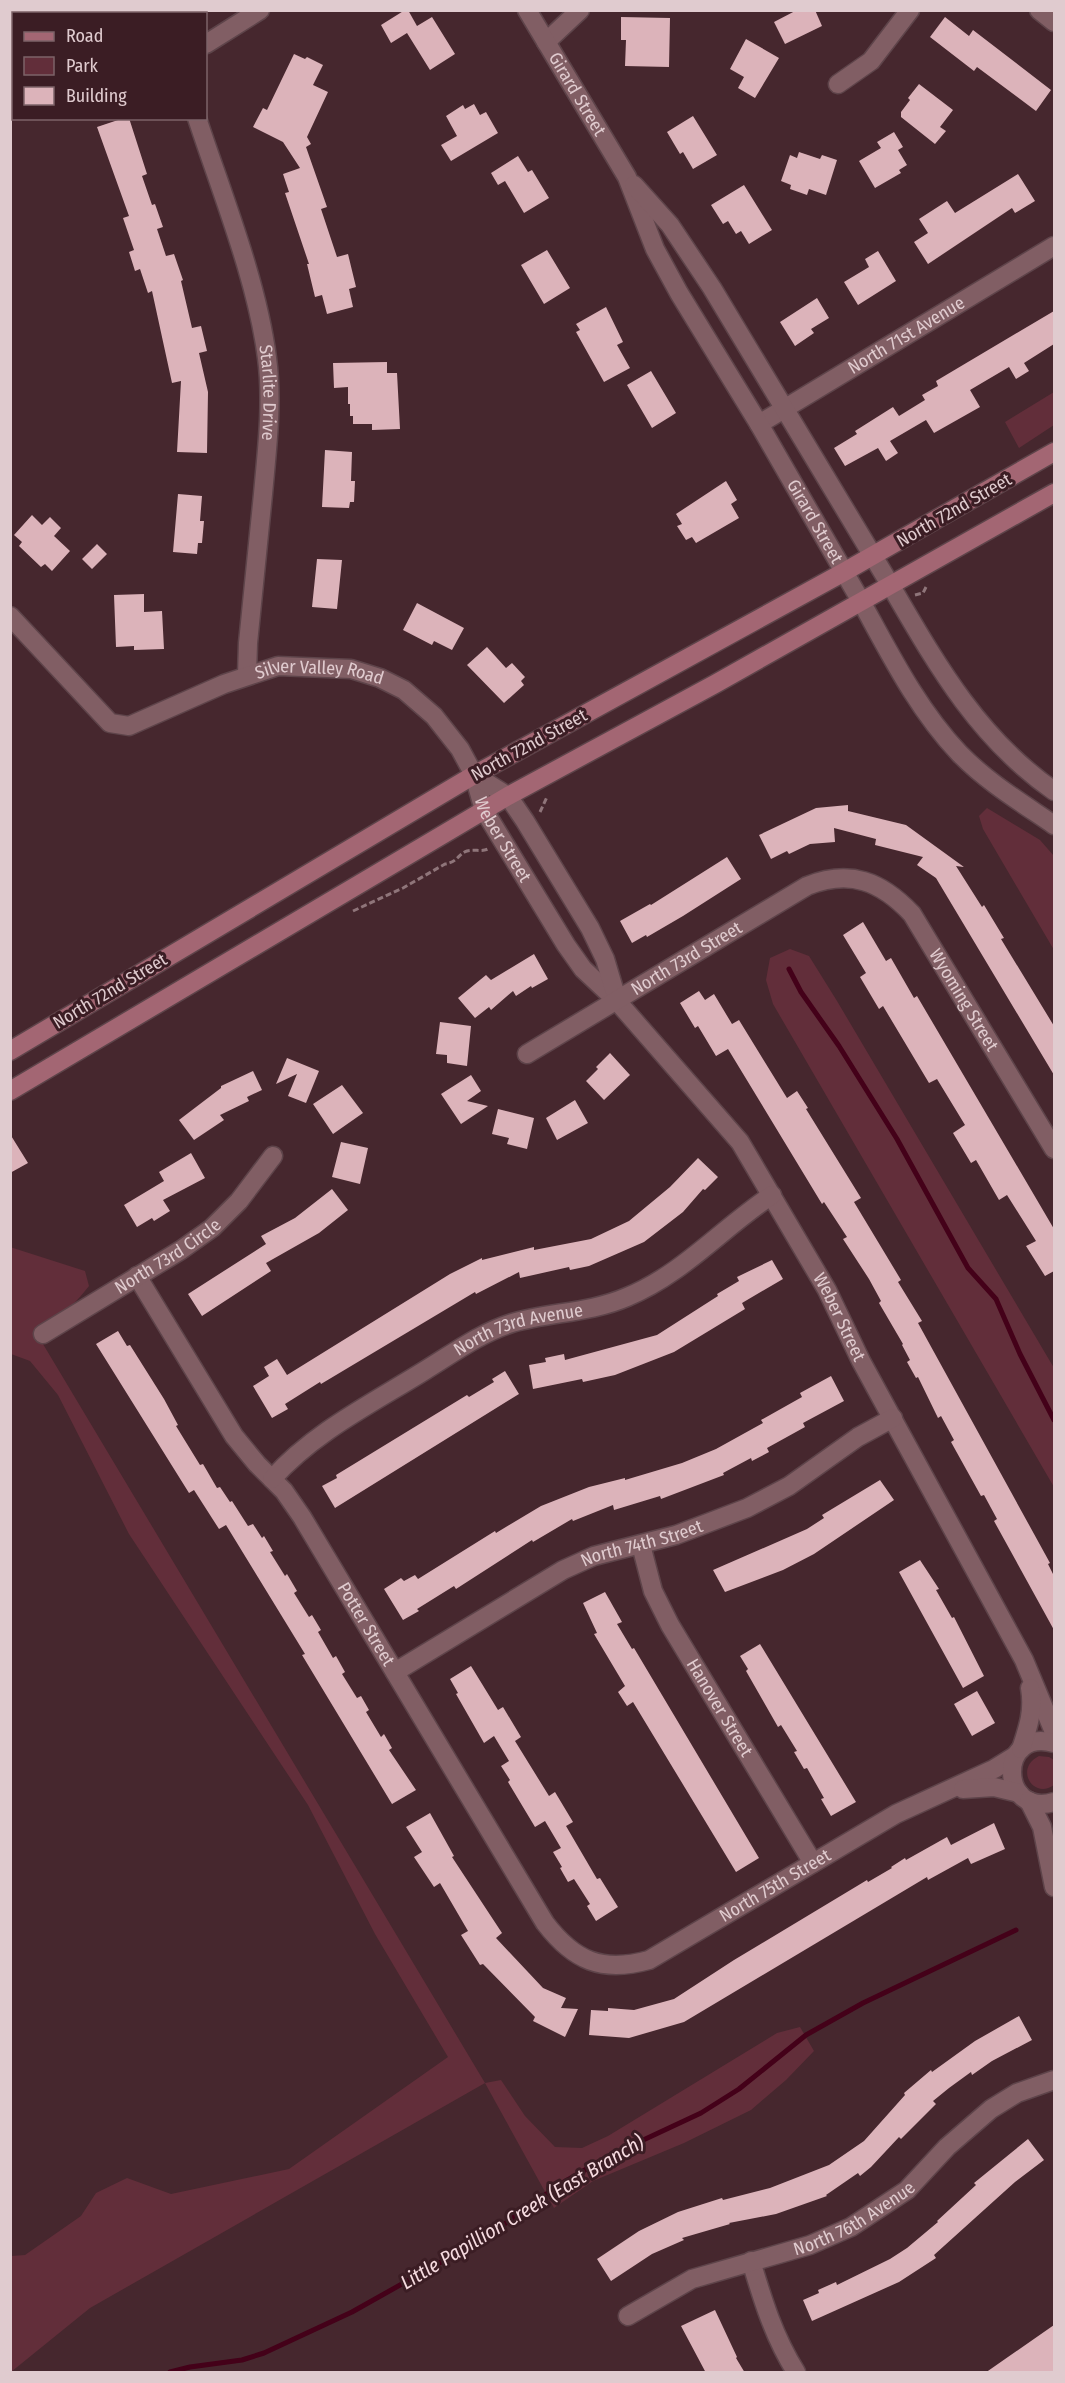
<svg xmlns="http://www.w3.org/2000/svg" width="1065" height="2383" viewBox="0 0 1065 2383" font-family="'Fira Sans Condensed',sans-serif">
<rect width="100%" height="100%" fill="#46272e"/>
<path fill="#622e3a" d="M1054 392V425L1019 448 1005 422Z
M987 808 1040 840 1054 856V950L983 829 979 816Z
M790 949 809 956 837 1001 1054 1368V1487L773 1004 766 980 770 958Z
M10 1247 85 1271 89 1286C74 1305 57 1322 34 1329L485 2083 501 2080 525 2116 555 2147 582 2148 608 2136 777 2033 800 2027 814 2051 786 2080 751 2110 684 2143 593 2181 554 2208 485 2083 90 2308 11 2372V2256L25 2255 81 2216 96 2193 127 2178 171 2194 289 2169 448 2057 375 1934 308 1805 129 1534 58 1395 30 1361 11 1354Z
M1039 1756 1049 1757 1054 1760V1785C1033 1800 1014 1768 1039 1756Z"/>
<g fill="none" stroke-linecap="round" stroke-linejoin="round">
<path stroke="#440119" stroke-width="5" d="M789 969 801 992 839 1046 897 1139 968 1268 996 1299 1020 1354 1054 1420
M170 2372 190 2367 242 2360 264 2353 352 2312 489 2235 559 2185 609 2156 701 2113 739 2089 806 2035 863 2003 1016 1930"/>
</g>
<path fill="#dcb3ba" d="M405 10H408L417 26 432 17 455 54 430 70 407 33 391 43 381 25Z
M797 10H815L822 26 785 44 774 22Z
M621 17 670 18 669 67 625 66 626 40H621Z
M945 17 969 36 973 30 1051 90 1036 111 977 67 974 71 930 37Z
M746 39 779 58 755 98 738 88 744 77 730 69Z
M294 54 305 59 307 57 323 65 313 85 328 92 307 137 311 144 306 147 327 207 321 209 337 257 348 254 356 287 349 289 353 307 327 314 322 295 315 297 307 264H309L285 193 289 192 283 174 300 168 283 142 253 127 263 108 267 110Z
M919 84 953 110 940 127 946 131 935 144 901 117V112L910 100 908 98Z
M474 104 480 115 486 112 498 133 451 161 441 145 457 136 446 116 463 105 465 109Z
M693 116 717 155 693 169 683 152 680 154 667 132Z
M124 118H129L147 174 142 176 152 205 155 204 163 227 157 229 166 256 174 254 183 280 181 281 192 328 201 326 207 351 199 353 208 392 207 453 177 452 181 381 172 383 152 291 148 293 140 269 135 271 129 252 134 250 123 218 129 216 97 127Z
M894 132 903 147 898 150 907 165 899 170 901 173 875 188 859 161 881 148 877 142Z
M799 152 820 159 822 155 837 160 826 195 809 189 807 195 790 189 791 185 781 181 790 155 797 158Z
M518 156 528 172 532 170 549 198 524 213 505 181 498 185 491 173Z
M1018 174 1035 201 1015 213 1012 208 928 264 914 242 928 233 919 219 947 201 955 213Z
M744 185 772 230 749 244 741 231 736 234 728 221 723 224 711 205Z
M547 250 570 288 544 304 521 265Z
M878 251 896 281 858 305 844 282 869 267 865 259Z
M817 298 829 318 811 329 814 333 795 346 780 322Z
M606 307 623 342 617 345 630 368 604 382 576 332 580 330 576 324Z
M1054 311V344L1024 363 1029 371 1016 379 1009 367 970 390 980 407 934 433 926 420 890 441 898 453 886 461 878 448 845 466 834 448 857 434 855 431 893 407 899 416 925 400 922 395 938 386 936 381Z
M387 362V373H397L400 429 372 430V424H353V416H350V404H348V387L334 388 333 363Z
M651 371 676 413 652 428 627 385Z
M325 450 352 452 351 481H355L354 502H350L349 508 322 507Z
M726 481 737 500 731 504 739 518 696 543 692 537 686 540 677 526 682 524 676 514Z
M178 494 202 496 200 521H204L202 543H198L197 554 173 552Z
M32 515 42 525 50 517 61 528 54 536 70 551 52 571 45 564 41 567 19 546 22 542 14 535Z
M97 544 107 554 92 569 82 559Z
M317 559 342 560 337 609 312 607Z
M144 594V612L162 611 164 649 134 650V646L116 647 114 595Z
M417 603 464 628 452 650 434 641 432 645 403 630Z
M487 647 506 668 512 663 525 677 521 681 524 685 504 703 467 665Z
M848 805V811L906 825 964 867 956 866 982 907 984 905 1004 938 1001 939 1054 1026V1075L936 878 917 865 923 857 875 845 876 839 834 828 835 842 810 844 789 854 787 851 771 859 759 835 816 808Z
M727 857 741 879 683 916 647 937 646 935 632 943 620 921 650 904 651 905Z
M863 922 886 961 891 958 914 998 917 996 1054 1229V1271L1045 1276 1026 1246 1036 1241 1007 1195 999 1200 976 1160 971 1163 953 1133 965 1125 937 1079 929 1083 883 1006 879 1009 860 977 866 973 843 935Z
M534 954 548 979 532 988 531 986 516 996 513 991 491 1010 489 1007 475 1018 458 998 486 975 491 980Z
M699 991 705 1000 714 994 732 1024 739 1020 787 1098 797 1091 808 1108 806 1109 861 1198 854 1202 901 1280 898 1282 922 1321 918 1323 1050 1563 1048 1564 1054 1576V1630L994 1521 997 1519 984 1495 981 1496 951 1442 954 1440 941 1416 938 1418 918 1377 916 1378 907 1362 910 1360 902 1345 903 1344 879 1303 881 1301 869 1279 843 1239 847 1237 824 1202 822 1204 728 1049 716 1056 698 1026 695 1028 680 1003Z
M440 1022 471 1026 467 1066 447 1063V1055L436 1054Z
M610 1053 630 1075 604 1100 586 1081 598 1069 596 1067Z
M287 1058 319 1071 306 1103 288 1096 297 1074 276 1084Z
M253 1071 262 1090 247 1097 249 1101 220 1115 224 1120 194 1140 179 1120 221 1088V1086Z
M471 1075 481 1091 467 1101 488 1106 461 1124 441 1094Z
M342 1085 363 1113 333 1134 313 1104Z
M575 1100 588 1123 557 1140 546 1118Z
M498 1109 534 1118 527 1149 507 1144 509 1138 492 1134Z
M10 1134 28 1163 10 1173Z
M341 1142 368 1148 360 1184 332 1177Z
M191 1153 205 1178 163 1200 170 1211 154 1221 152 1218 137 1227 124 1205 164 1181 159 1172Z
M698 1158 718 1177 705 1190 703 1189 683 1212 644 1242 589 1266 570 1270 569 1267 520 1278 519 1272 476 1294 475 1292 321 1384 320 1382 285 1404 288 1409 272 1418 253 1386 269 1376 264 1367 277 1359 287 1375 450 1274 482 1258V1260L534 1247V1250L591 1239 629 1221 670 1187Z
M332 1189 348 1210 319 1233 266 1263 271 1271 202 1316 188 1294 266 1244 261 1236 295 1218Z
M772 1260 783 1279 742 1303 745 1309 674 1352 615 1375 583 1382 582 1379 533 1389 529 1365 546 1362 545 1358 564 1354 565 1360 657 1335 718 1296 717 1294 739 1281 737 1277Z
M118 1331 127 1346 130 1345 164 1399 178 1425 176 1426 200 1465 203 1464 217 1488 220 1487 230 1502 232 1501 248 1526 253 1524 262 1538 264 1536 273 1551 270 1552 285 1576 287 1574 297 1591 294 1593 309 1617 312 1615 321 1630 318 1632 333 1658 336 1656 345 1672 342 1674 357 1698 361 1696 369 1710 366 1712 381 1737 384 1734 392 1748 389 1750 416 1790 392 1804 302 1655 305 1654 226 1525 219 1529 194 1490 189 1493 96 1344Z
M505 1371 519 1394 335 1508 322 1486 337 1478 336 1475 467 1395 469 1397 494 1382 492 1379Z
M831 1376 844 1401 803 1423 805 1427 767 1448 769 1452 752 1461 751 1458 723 1473 724 1475 661 1499 660 1496 614 1510 613 1505 573 1521 572 1519 533 1542 532 1540 456 1589 454 1586 417 1609 419 1611 403 1620 384 1589 401 1578 404 1581 415 1575 418 1579 495 1531 496 1533 541 1506 589 1487 625 1478V1480L682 1463 716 1449 763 1423 761 1420 802 1397 800 1393Z
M880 1480 894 1500 814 1554 783 1570 725 1592 713 1570 807 1529 824 1518 822 1515Z
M920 1560 939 1589 936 1590 952 1618 954 1617 984 1676 963 1688 899 1572Z
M605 1592 622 1622 617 1624 632 1649 634 1648 759 1858 736 1872 633 1702 627 1706 618 1692 625 1686 594 1634 597 1633 583 1603Z
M760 1644 856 1802 831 1816 821 1799 824 1798 807 1768 804 1769 794 1752 797 1751 781 1725 778 1727 746 1671 748 1669 740 1656Z
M471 1666 498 1710 503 1707 521 1737 515 1741 549 1796 555 1792 573 1822 566 1826 597 1879 600 1878 618 1907 596 1921 587 1906 590 1904 574 1879 568 1882 560 1868 562 1867 553 1852 561 1848 545 1821 535 1827 508 1782 510 1780 501 1766 509 1761 494 1736 484 1743 456 1694 458 1693 450 1679Z
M977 1691 995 1723 972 1736 954 1704Z
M430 1813 454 1856 452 1857 502 1933 496 1938 543 1988 566 1998 561 2008 578 2009 565 2037 533 2021 535 2017 483 1964 480 1965 461 1935 468 1931 440 1883 434 1887 414 1857 422 1852 406 1827Z
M994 1823 1005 1849 971 1864 968 1858 928 1880 927 1877 684 2022 629 2038 589 2035 591 2010 608 2011V2008L634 2010 674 1999 734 1960 867 1880 868 1882 892 1868 891 1867 905 1858 906 1860 947 1837 951 1845Z
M1019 2016 1032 2040 992 2061 972 2075 971 2072 949 2088 933 2101 936 2104 901 2139 899 2137 871 2167 860 2176 858 2173 826 2195 827 2196 776 2214 729 2223 730 2224 682 2238 684 2240 652 2254 611 2281 597 2259 639 2231 678 2212 722 2198 723 2200 770 2188 829 2165 864 2141 905 2095 904 2093 931 2070 932 2072 975 2041Z
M1028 2139 1044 2160 1015 2182 934 2255 936 2258 899 2282 812 2321 803 2300 819 2293 818 2290 836 2282 837 2285 890 2259 907 2248 938 2222 937 2221 976 2185 974 2183Z
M715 2310 737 2357 736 2358 745 2373H706L681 2326Z
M1054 2325V2373H985Z"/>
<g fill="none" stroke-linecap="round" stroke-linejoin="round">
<g stroke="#5e444a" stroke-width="21">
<g id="minor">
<path d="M150 10 152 14"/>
<path d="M1039 10 1054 22"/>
<path d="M546 42 580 10"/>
<path d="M206 44 260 10"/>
<path d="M838 84 871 61 910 10"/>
<path id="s1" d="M197 118C222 194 257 280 267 358 273 402 267 449 263 494 258 543 253 593 248 643L247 675"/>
<path id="s2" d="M759 424 1054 246"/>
<path d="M891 586C937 665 978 738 1054 791"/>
<path d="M862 603C890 654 918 710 959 753 987 782 1022 803 1054 825"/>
<path id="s3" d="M10 616 110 723 129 726 224 684 278 666 351 669 380 678 404 690 434 716 460 749 474 775 484 810 566 945 583 969 617 1001 740 1142 827 1290 861 1361 1024 1660 1054 1732"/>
<path d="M474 775 508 796 525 821 590 928 605 959 617 999"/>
<path id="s4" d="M527 1054 807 886C850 869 881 881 912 914L1054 1149"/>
<path id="s5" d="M137 1276 234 1436 257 1464 284 1491 302 1517 545 1923C574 1961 602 1973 649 1960L896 1814 994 1769 1015 1756"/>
<path id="s6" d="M43 1334 181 1250 212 1228 239 1201 273 1156"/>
<path id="s7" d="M272 1479C314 1432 371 1404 424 1371 452 1354 480 1333 512 1323 550 1312 590 1313 627 1297 683 1274 722 1228 772 1195"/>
<path id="s8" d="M641 1545 653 1591 670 1625 813 1863"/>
<path id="s9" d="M395 1672 563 1570 594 1556 676 1535 747 1508 789 1486 858 1437 893 1418"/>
<path d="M1054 1743C997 1727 999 1818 1054 1802"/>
<path d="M1021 1749C1028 1728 1034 1711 1030 1688"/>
<path d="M963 1789 994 1787 1019 1793"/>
<path d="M1029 1801 1042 1827 1054 1887"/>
<path d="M751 2261C763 2301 774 2337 796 2372"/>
<path id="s10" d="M628 2316 692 2279 810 2245 851 2227 907 2190 947 2147 991 2109 1017 2093 1054 2080"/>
</g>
</g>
<g stroke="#5e444a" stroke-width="21">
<g id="tertiary">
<path id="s11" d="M527 10 627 177 655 249 679 293 759 424 862 603"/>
<path d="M634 185 670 225 712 288 891 586"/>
</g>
</g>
<g stroke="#5e444a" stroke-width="21">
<path id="primary" d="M10 1051 474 775 844 572 1054 452
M10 1091 508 796 715 684 1054 493"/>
</g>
<path stroke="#8f757a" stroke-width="3" stroke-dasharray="6 3" stroke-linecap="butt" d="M915 595 923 593 927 585
M540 812 547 797
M353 911 403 888 445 864C458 862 458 854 467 851 475 849 481 852 488 849"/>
<use href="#minor" stroke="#815e64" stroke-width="18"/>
<use href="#tertiary" stroke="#815e64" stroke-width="18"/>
<use href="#primary" stroke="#a36673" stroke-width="18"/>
</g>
<g text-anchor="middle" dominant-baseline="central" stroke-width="6" stroke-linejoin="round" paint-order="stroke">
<g font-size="18" fill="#e0cbcf" stroke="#3b1d24">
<text stroke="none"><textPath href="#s11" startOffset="98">Girard Street</textPath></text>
<text stroke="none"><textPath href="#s2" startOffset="172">North 71st Avenue</textPath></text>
<text stroke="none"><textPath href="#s1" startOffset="285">Starlite Drive</textPath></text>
<text transform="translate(954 510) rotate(-30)">North 72nd Street</text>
<text stroke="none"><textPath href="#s11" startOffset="588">Girard Street</textPath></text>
<text stroke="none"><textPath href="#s3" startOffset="368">Silver Valley Road</textPath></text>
<text transform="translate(529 745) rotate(-29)">North 72nd Street</text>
<text stroke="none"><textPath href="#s3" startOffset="639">Weber Street</textPath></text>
<text stroke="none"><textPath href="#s4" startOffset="186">North 73rd Street</textPath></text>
<text transform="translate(110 991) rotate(-31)">North 72nd Street</text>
<text stroke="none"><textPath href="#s4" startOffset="544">Wyoming Street</textPath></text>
<text stroke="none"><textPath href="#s6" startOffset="147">North 73rd Circle</textPath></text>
<text stroke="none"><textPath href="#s3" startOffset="1227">Weber Street</textPath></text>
<text stroke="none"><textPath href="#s7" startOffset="292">North 73rd Avenue</textPath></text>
<text stroke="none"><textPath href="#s9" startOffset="280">North 74th Street</textPath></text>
<text stroke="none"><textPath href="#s5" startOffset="418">Potter Street</textPath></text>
<text stroke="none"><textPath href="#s8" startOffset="182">Hanover Street</textPath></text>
<text stroke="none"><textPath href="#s5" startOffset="1032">North 75th Street</textPath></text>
<text stroke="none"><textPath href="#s10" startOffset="248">North 76th Avenue</textPath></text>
</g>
<g font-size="20" font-style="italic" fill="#f6dbe0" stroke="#3b1d24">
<text transform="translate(522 2212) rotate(-31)">Little Papillion Creek (East Branch)</text>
</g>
</g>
<rect width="1065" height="2383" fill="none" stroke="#e0cbcf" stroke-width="24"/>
<rect x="12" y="12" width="195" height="108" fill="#3b1d24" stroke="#7d6368" stroke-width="1.5"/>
<rect x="24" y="32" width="30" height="9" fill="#a36673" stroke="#7d6368" stroke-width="1.5"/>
<text x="66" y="42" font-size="18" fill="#e0cbcf">Road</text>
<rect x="24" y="57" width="30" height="18" fill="#622e3a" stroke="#7d6368" stroke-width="1.5"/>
<text x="66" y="72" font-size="18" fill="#e0cbcf">Park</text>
<rect x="24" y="87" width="30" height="18" fill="#dcb3ba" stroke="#7d6368" stroke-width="1.5"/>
<text x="66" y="102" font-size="18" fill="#e0cbcf">Building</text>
</svg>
